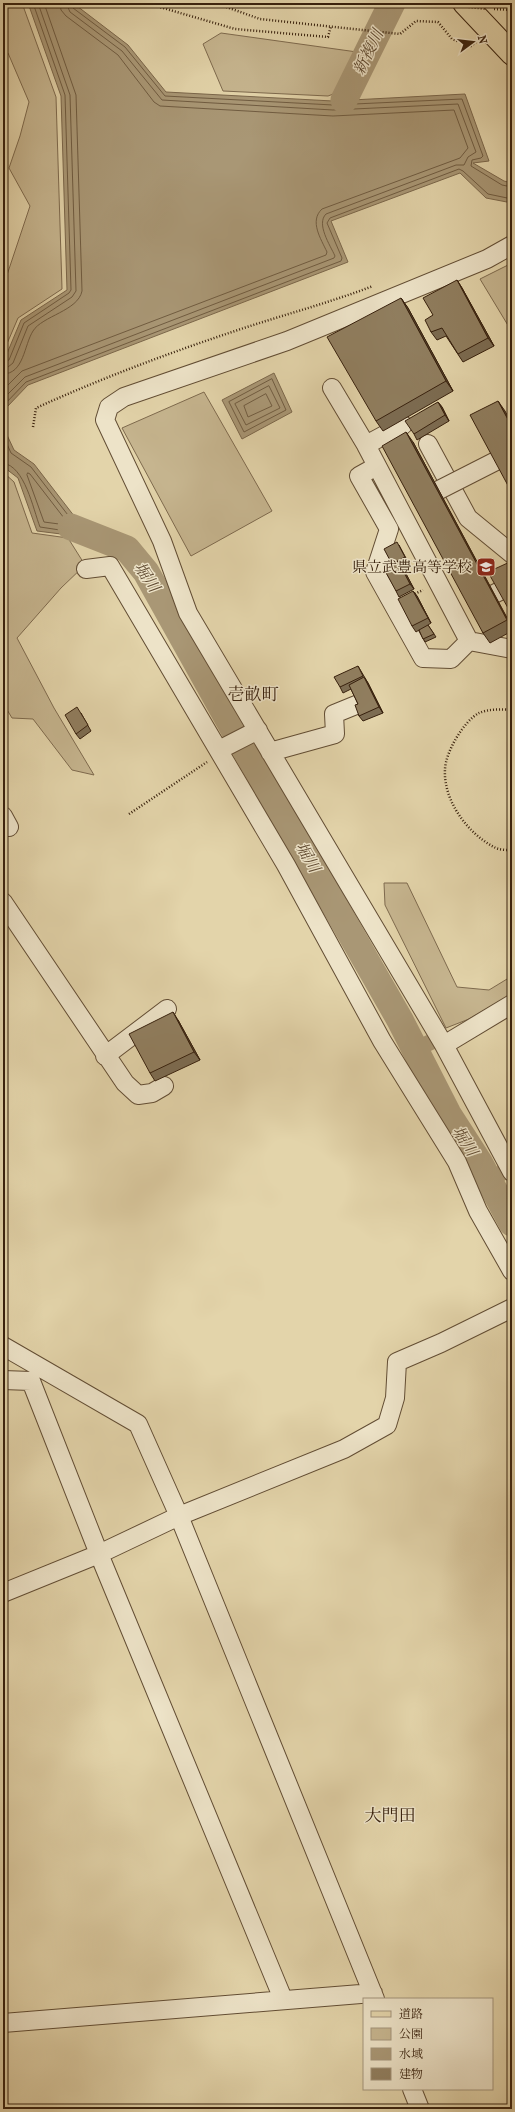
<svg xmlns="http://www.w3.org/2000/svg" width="515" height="2112" viewBox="0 0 515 2112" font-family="'IM FELL French Canon','Noto Serif JP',serif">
<rect width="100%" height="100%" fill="#e3d4aa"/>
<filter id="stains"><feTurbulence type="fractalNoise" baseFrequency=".005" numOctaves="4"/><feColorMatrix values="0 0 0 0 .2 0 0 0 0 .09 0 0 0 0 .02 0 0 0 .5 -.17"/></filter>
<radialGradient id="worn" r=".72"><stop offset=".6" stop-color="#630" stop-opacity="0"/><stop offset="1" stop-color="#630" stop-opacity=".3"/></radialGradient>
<path fill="#c6b58f" stroke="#7e6a4e" d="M3 3H22L56 97 62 289 18 318 3 353V287L30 206 9 168 20 136 29 102 8 53 3 52Z
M221 33 357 52 344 90 328 96 223 91 203 44Z
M512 263V332L480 279Z
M204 392 272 511 191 556 122 428Z
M3 472 14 482 32 533 68 538 85 565 61 588 17 638 54 708 94 775 72 770 33 719 12 718 3 703Z
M384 883H407L457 987 489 990 512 976V994L469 1019 446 1028 385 905Z"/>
<path fill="#a99775" stroke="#7b674b" d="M28 3H73L128 45 166 92 333 101 465 94 489 161 473 163 504 181 512 183V203L486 198 460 173 331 221 348 262 28 385 7 407V435L14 450 34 464 78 521 61 534 37 531 18 478 5 468 3 463V363L21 320 67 290 61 96Z
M274 373 292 412 242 439 222 400Z"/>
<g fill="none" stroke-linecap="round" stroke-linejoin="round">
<path stroke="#705c41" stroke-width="1" d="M71 3 73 8 125 47 165 96 333 105 462 99 483 156 481 158 472 160 471 166 502 185 512 187
M3 363 9 360 24 323 69 293 71 290 65 95 33 3
M3 368 8 367 13 363 28 326 72 297 76 291 70 95 38 3
M3 374C24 374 24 345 33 331 42 316 78 311 82 291L76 95 44 3
M272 379 286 410 244 432 229 402Z
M269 386 280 408 246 425 235 404Z
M3 390 22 371 326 255 327 252C321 239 309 221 322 209L460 158 468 148 454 110 333 116 160 106 154 102 118 55 66 16 61 10 60 3
M266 394 272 406 248 417 244 406Z
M3 399 25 377 334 258 335 256C330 245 316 224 326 214L456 165H464L468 157 476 152 458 104 333 110 162 100 122 51 70 12 66 3
M3 430 4 405 26 382 341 261 342 258 327 223 330 218 459 169 463 171 488 194 512 199
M3 435 11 453 31 467 71 519V521L60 530 40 527C33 509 25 466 3 463
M28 473 30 474 64 518 59 524 44 522 27 475Z"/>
<path stroke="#a99775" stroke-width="16" d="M416 1049 433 1041
M489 1182 503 1172"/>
<path stroke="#a99775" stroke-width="27" d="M344 100 392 3
M71 527 127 549 146 572 233 728 400 1020 448 1114 479 1162 512 1223"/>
<g stroke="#624d34" stroke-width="20">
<path id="minor" d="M512 245 487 259 287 341 124 397 109 407 105 420 162 541 188 613 444 1045 512 1172
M332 388 366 445 469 641 512 649
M428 444 468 518 512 554
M366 445 403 425
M377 466 359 476 389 529 375 572 423 658 451 659 469 641
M86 569 110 566 286 865 382 1041 457 1162 478 1211 512 1271
M494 594 512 585
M219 750 258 730
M270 752 335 734 334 714 356 705
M3 816 9 827
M3 902 125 1083 138 1095 152 1093 164 1086
M444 1045 512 1004
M105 1056 167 1009
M3 1346 138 1424 179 1516 375 1999
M3 1380 31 1381 99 1554 283 1999
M3 1593 99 1554 179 1516 344 1449 387 1425 395 1398 397 1362 441 1343 512 1308
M3 2023 373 1993
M412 2089 420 2109"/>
</g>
<g stroke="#37200d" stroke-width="24">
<path id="major" d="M464 3 512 54"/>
</g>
<path stroke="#37200d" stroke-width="2.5" stroke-dasharray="1 2" stroke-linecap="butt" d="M146 3 235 29 328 37 331 26
M215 3 260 19 400 34 416 21 438 22 452 39 471 46 476 42
M494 9 512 10
M33 427 36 408C100 379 166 354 232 332 279 316 326 304 373 286
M412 595 423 590
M512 710C502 709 488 709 479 713 464 721 446 751 445 769 443 800 467 833 494 847 499 850 506 850 512 850
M129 814 207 762"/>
<use href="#minor" stroke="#ede3c8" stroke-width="18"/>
<use href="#major" stroke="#e3d4aa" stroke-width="22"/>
<g stroke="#624d34" stroke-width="20" stroke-linecap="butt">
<path id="minor-bridge" d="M439 490 496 461"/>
</g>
<path stroke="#37200d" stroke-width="2.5" stroke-dasharray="1 2" stroke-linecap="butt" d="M436 3 486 9"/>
<use href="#minor-bridge" stroke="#ede3c8" stroke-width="18"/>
</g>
<path fill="#7c6c52" stroke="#37200d" d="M457 280 462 288 494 346 463 362 446 336 437 340 431 332 433 315Z
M401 298 408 308 453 391 383 431 376 421Z
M438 402 442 407 449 421 417 440 414 434Z
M413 442 512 627V631L490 643 483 633Z
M399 545 407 560 400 563 414 589 399 597 396 591 392 564Z
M512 561V615L508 608Z
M413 591 417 596 431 623 428 625 436 637 425 642 419 630 416 632 412 626Z
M358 666 368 683 383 713 363 721 359 716 358 704 351 689 343 693 340 687Z
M81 713 91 731 80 739 76 734Z
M178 1020 200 1060 155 1081 150 1073Z"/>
<path fill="#655842" stroke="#37200d" d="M457 280 462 288 494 346 488 338Z
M401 298 408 308 453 391 446 381Z
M498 401 505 411 512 424V427Z
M438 402 442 407 449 421 445 415Z
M406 432 413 442 512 628 507 620Z
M398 561 402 566 414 589 410 584Z
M413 591 417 596 431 623 428 618Z
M364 677 368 683 383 713 379 707Z
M173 1012 178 1020 200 1060 194 1052Z"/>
<path fill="#907e5f" stroke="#37200d" d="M457 280 488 338 458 354 442 328 431 332 425 320 433 315 423 298Z
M401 298 446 381 376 421 327 337Z
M498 401 512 427V493L470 415Z
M438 402 445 415 414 434 405 421Z
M406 432 507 620 483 633 382 446Z
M397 542 405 557 392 564 384 549Z
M398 561 410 584 396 591 384 569Z
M512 561V606L508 608 488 572Z
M413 591 428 618 412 626 398 599Z
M428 625 434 634 423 639 419 630Z
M358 666 363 676 340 687 334 677Z
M364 677 379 707 359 716 355 705 358 704 349 685Z
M77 707 88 725 76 734 65 715Z
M173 1012 194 1052 150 1073 129 1034Z"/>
<defs>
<g id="school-square" transform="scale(1)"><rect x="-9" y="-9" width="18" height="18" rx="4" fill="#8f2418" stroke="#ede3c8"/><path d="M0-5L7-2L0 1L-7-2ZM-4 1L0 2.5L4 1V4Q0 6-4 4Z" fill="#fff"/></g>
</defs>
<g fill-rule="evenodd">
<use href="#school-square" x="486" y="567"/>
</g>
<g text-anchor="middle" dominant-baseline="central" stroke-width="3" stroke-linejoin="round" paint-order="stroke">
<g font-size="15" fill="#37200d" stroke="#ede3c8" text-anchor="end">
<text x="472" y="567">県立武豊高等学校</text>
</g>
<g font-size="16" font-style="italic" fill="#5f4a31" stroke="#ede3c8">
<text transform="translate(368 52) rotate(-64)">新複川</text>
<text transform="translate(147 577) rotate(56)">堀川</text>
<text transform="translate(308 857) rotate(60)">堀川</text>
<text transform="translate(465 1141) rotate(57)">堀川</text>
</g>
<g font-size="17" fill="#37200d" stroke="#ede3c8">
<text x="253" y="694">壱畝町</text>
<text x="390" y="1815">大門田</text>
</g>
</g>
<rect width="515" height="2112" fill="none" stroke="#e3d4aa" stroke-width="16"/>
<rect x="4" y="4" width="507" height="2104" fill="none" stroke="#37200d" stroke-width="2"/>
<rect x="8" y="8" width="499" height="2096" fill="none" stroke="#37200d"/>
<rect x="363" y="1998" width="130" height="92" fill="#ede3c8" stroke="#a4957d"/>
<rect x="371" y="2011" width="20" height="6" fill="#e3d4aa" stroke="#a4957d"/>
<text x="399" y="2018" font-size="12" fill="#37200d">道路</text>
<rect x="371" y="2028" width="20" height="12" fill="#c6b58f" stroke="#a4957d"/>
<text x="399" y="2038" font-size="12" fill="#37200d">公園</text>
<rect x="371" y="2048" width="20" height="12" fill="#a99775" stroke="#a4957d"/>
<text x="399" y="2058" font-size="12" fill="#37200d">水域</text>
<rect x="371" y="2068" width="20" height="12" fill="#907e5f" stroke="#a4957d"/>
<text x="399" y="2078" font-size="12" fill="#37200d">建物</text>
<g transform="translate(473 42) rotate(75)" stroke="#ede3c8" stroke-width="3" paint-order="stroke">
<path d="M0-3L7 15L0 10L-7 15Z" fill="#37200d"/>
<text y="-6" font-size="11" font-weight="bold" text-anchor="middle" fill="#37200d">N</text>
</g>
<rect width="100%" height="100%" filter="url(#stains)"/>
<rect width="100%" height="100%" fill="url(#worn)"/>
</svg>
